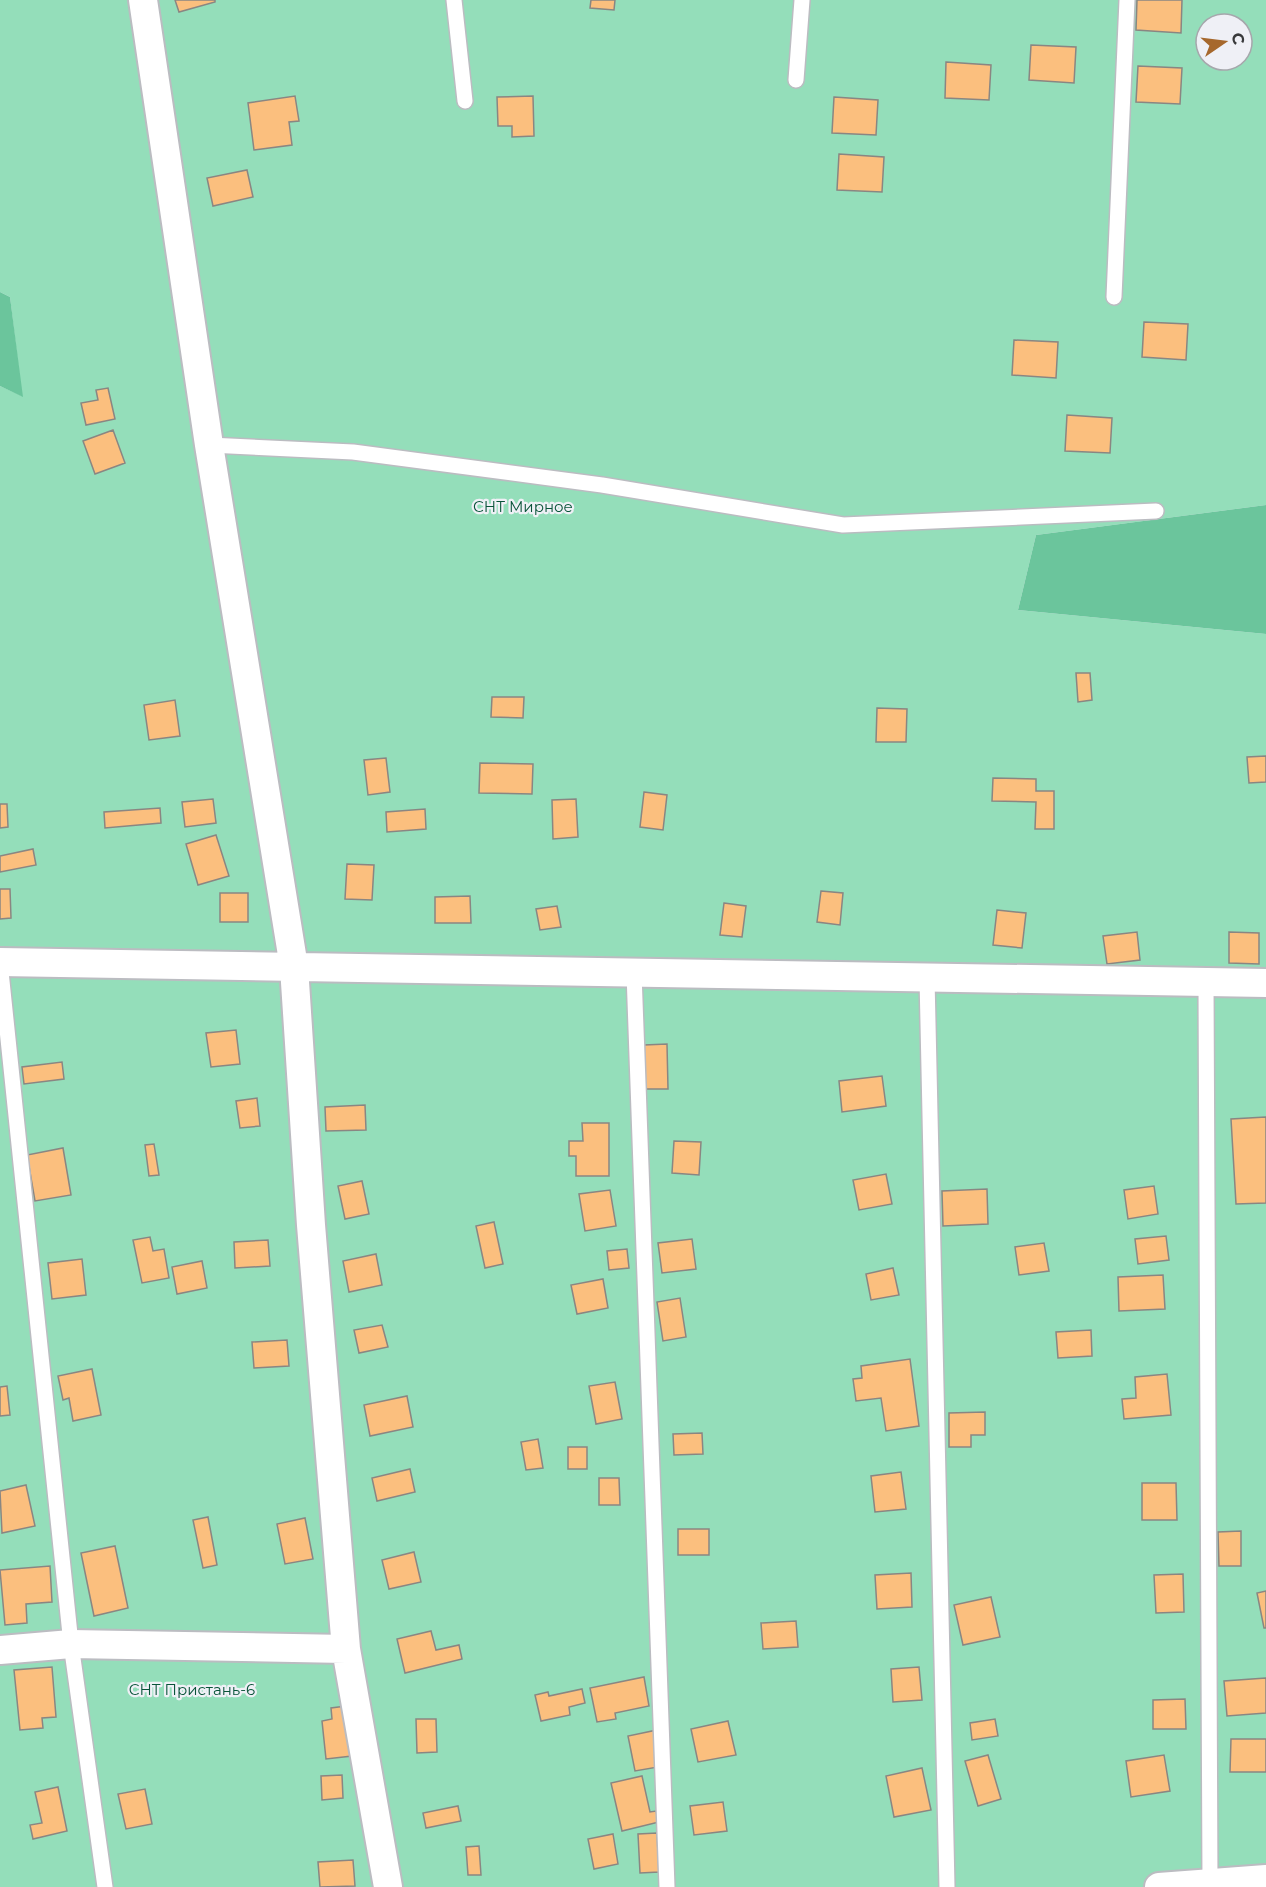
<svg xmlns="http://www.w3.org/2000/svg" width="1266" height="1887" viewBox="0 0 1266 1887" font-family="Montserrat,sans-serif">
<rect width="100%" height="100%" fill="#eff0f6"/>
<path fill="#94deba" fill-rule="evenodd" d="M0 0H1266V505L1036 535 1018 610 1266 634V1887H0V386L22 396 10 297 0 292ZM1206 24H1242V60H1206Z"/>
<path fill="#6bc59c" d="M0 292 10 297 23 397 0 386Z
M1266 505V634L1018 610 1036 535Z"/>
<path fill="#fbbf7e" stroke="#8a8682" stroke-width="1.5" d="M175 0H215V2L179 12Z
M591 0H615L614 10 590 8Z
M1137 0H1182L1181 33 1136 30Z
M1031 45 1076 47 1074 83 1029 80Z
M946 62 991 65 989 100 945 98Z
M1138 66 1182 68 1180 104 1136 102Z
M295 96 299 121 289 122 292 145 254 150 248 103Z
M533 96 534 136 512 137V126H498L497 97Z
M834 97 878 100 876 135 832 133Z
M839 154 884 157 882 192 837 190Z
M247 170 253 197 213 206 207 178Z
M1144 322 1188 324 1186 360 1142 357Z
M1014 340 1058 342 1056 378 1012 375Z
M108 388 115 419 86 425 81 403 98 400 96 390Z
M1067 415 1112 418 1110 453 1065 451Z
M113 430 125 463 95 474 83 441Z
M1076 673H1090L1092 700 1078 702Z
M492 697H524L523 718 491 717Z
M175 700 180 736 149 740 144 705Z
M877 708 907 709 906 742H876Z
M1266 756V782L1249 783 1247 757Z
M386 758 390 792 368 795 364 760Z
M480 763 533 764 532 794 479 793Z
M993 778 1036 779V791H1054V829H1035L1036 802 992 801Z
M644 792 667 795 663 830 640 827Z
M213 799 216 823 185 827 182 802Z
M576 799 578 837 553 839 552 800Z
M0 804H7L8 827 0 828Z
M160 808 161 823 105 828 104 812Z
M425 809 426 829 387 832 386 812Z
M216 835 229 876 198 885 186 844Z
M33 849 36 865 0 872V856Z
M347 864 374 865 372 900 345 899Z
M0 889H10L11 918 0 919Z
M821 891 843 893 840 925 817 922Z
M220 893H248V922H220Z
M470 896 471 923H435V897Z
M724 903 746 906 742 937 720 935Z
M557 906 561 927 540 930 536 909Z
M997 910 1026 913 1022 948 993 945Z
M1137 932 1140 960 1107 964 1103 936Z
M1229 932 1259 933V964L1229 963Z
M236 1030 240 1064 211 1067 206 1033Z
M667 1044 668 1089H644V1045Z
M62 1062 64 1079 24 1084 22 1067Z
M882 1076 886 1106 842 1112 839 1081Z
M257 1098 260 1126 240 1128 236 1101Z
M365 1105 366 1130 326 1131 325 1107Z
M1266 1117V1203L1236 1204 1231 1119Z
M582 1123H609V1176H576V1156H569V1141H583Z
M674 1141 701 1142 699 1175 672 1173Z
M154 1144 159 1175 149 1176 145 1145Z
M63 1148 71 1195 35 1201 27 1155Z
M886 1174 892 1204 859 1210 853 1180Z
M362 1181 369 1214 345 1219 338 1186Z
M1154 1186 1158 1214 1128 1219 1124 1190Z
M987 1189 988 1224 943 1226 942 1191Z
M610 1190 616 1226 585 1231 579 1194Z
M494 1222 503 1264 485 1268 476 1226Z
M1166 1236 1169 1260 1138 1264 1135 1239Z
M150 1237 153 1251 164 1249 169 1278 142 1283 133 1240Z
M692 1239 696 1269 662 1273 658 1243Z
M268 1240 270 1266 235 1268 234 1242Z
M1044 1243 1049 1271 1019 1275 1015 1247Z
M627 1249 629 1268 609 1270 607 1251Z
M376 1254 382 1285 349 1292 343 1261Z
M82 1259 86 1295 52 1299 48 1263Z
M202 1261 207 1288 177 1294 172 1267Z
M893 1268 899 1295 871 1300 866 1274Z
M1163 1275 1165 1309 1119 1311 1118 1277Z
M603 1279 608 1308 577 1314 571 1285Z
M680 1298 686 1337 663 1341 657 1302Z
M382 1325 388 1347 359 1353 354 1330Z
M1091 1330 1092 1356 1058 1358 1056 1332Z
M287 1340 289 1366 254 1368 252 1342Z
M910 1359 919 1426 886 1431 881 1398 856 1401 853 1379 862 1378 861 1366Z
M92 1369 101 1415 73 1421 69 1398 63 1400 58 1376Z
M1167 1374 1171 1415 1124 1419 1122 1399 1136 1398 1135 1377Z
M615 1382 622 1419 596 1424 589 1386Z
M7 1386 10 1415 0 1416V1387Z
M407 1396 413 1427 370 1436 364 1405Z
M985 1412V1435H971V1447H949V1413Z
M702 1433 703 1454 674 1455 673 1434Z
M538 1439 543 1468 526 1470 521 1442Z
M568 1447H587V1469H568Z
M410 1469 415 1492 377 1501 372 1478Z
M901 1472 906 1509 875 1512 871 1476Z
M599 1478H619L620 1505H599Z
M1142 1483H1176L1177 1520H1142Z
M26 1485 35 1526 2 1533 0 1491Z
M208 1517 217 1565 203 1568 193 1520Z
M305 1518 313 1559 285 1564 277 1524Z
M678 1529H709V1555H678Z
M1241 1531V1566H1219L1218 1532Z
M115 1546 128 1608 94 1616 81 1553Z
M414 1552 421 1582 389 1589 382 1560Z
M50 1566 52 1602 26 1604 27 1623 5 1625 0 1570Z
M911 1573 912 1607 877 1609 875 1575Z
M1183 1574 1184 1612 1156 1613 1154 1575Z
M1266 1591V1628H1264L1257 1593Z
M991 1597 1000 1637 963 1645 954 1605Z
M796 1621 798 1647 763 1649 761 1623Z
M431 1631 436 1650 459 1645 462 1659 405 1673 397 1639Z
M52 1667 56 1717 42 1718 43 1728 20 1730 14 1670Z
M919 1667 922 1700 893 1702 891 1669Z
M644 1677 649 1706 615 1713 616 1719 597 1722 590 1688Z
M1266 1678V1713L1227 1716 1224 1681Z
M582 1689 585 1703 569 1707 570 1715 541 1721 535 1695 548 1692 549 1696Z
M1185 1699 1186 1729H1153V1700Z
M346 1706 352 1756 326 1759 322 1721 332 1719 331 1708Z
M416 1719H436L437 1752 417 1753Z
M995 1719 998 1736 972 1740 970 1723Z
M728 1721 736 1755 698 1762 691 1729Z
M657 1730 664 1766 635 1771 628 1736Z
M1231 1739H1266V1772H1230Z
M988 1755 1001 1799 978 1806 965 1761Z
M1164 1755 1170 1791 1131 1797 1126 1761Z
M922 1768 931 1810 894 1817 886 1776Z
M342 1775 343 1798 322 1800 321 1776Z
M642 1776 650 1812 656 1811 659 1822 622 1831 611 1783Z
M58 1787 67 1831 33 1839 30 1825 42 1823 35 1792Z
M145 1789 152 1824 126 1829 118 1794Z
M723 1802 727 1831 694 1835 690 1806Z
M458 1806 461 1821 426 1828 423 1813Z
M657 1833 659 1872 640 1873 638 1834Z
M613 1834 618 1864 594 1869 588 1839Z
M479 1846 481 1875H468L466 1847Z
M353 1860 355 1886 320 1887 318 1862Z"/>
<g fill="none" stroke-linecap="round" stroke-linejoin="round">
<g stroke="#bbbcc1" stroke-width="18">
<path id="service" d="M454 0 465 101
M796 80 802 0
M1114 297 1127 0
M209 445 353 452 602 485 843 525 1156 511
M0 962 71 1644 105 1887
M634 973 667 1887
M927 978 947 1887
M1206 983 1210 1883"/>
</g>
<g stroke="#bbbcc1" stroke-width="32">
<path id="minor" d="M143 0 209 445 294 967 311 1225 346 1649
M0 962 1266 983
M0 1650 71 1644 346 1649 388 1887
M1159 1887 1266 1879"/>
</g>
<use href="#service" stroke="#fff" stroke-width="15"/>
<use href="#minor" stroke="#fff" stroke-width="28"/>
</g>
<g text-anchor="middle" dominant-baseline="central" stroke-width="4.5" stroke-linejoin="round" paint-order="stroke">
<g font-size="15" fill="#095439" stroke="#eff0f6">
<text x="523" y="506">СНТ Мирное</text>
<text x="192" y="1689">СНТ Пристань-6</text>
</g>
</g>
<g transform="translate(1224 42) rotate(76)"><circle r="28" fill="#eff0f6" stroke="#a6a7ac" stroke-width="1.5"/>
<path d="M0-4.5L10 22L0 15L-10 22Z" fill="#a6682d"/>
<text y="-9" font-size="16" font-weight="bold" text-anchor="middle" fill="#393a3c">С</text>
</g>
</svg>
